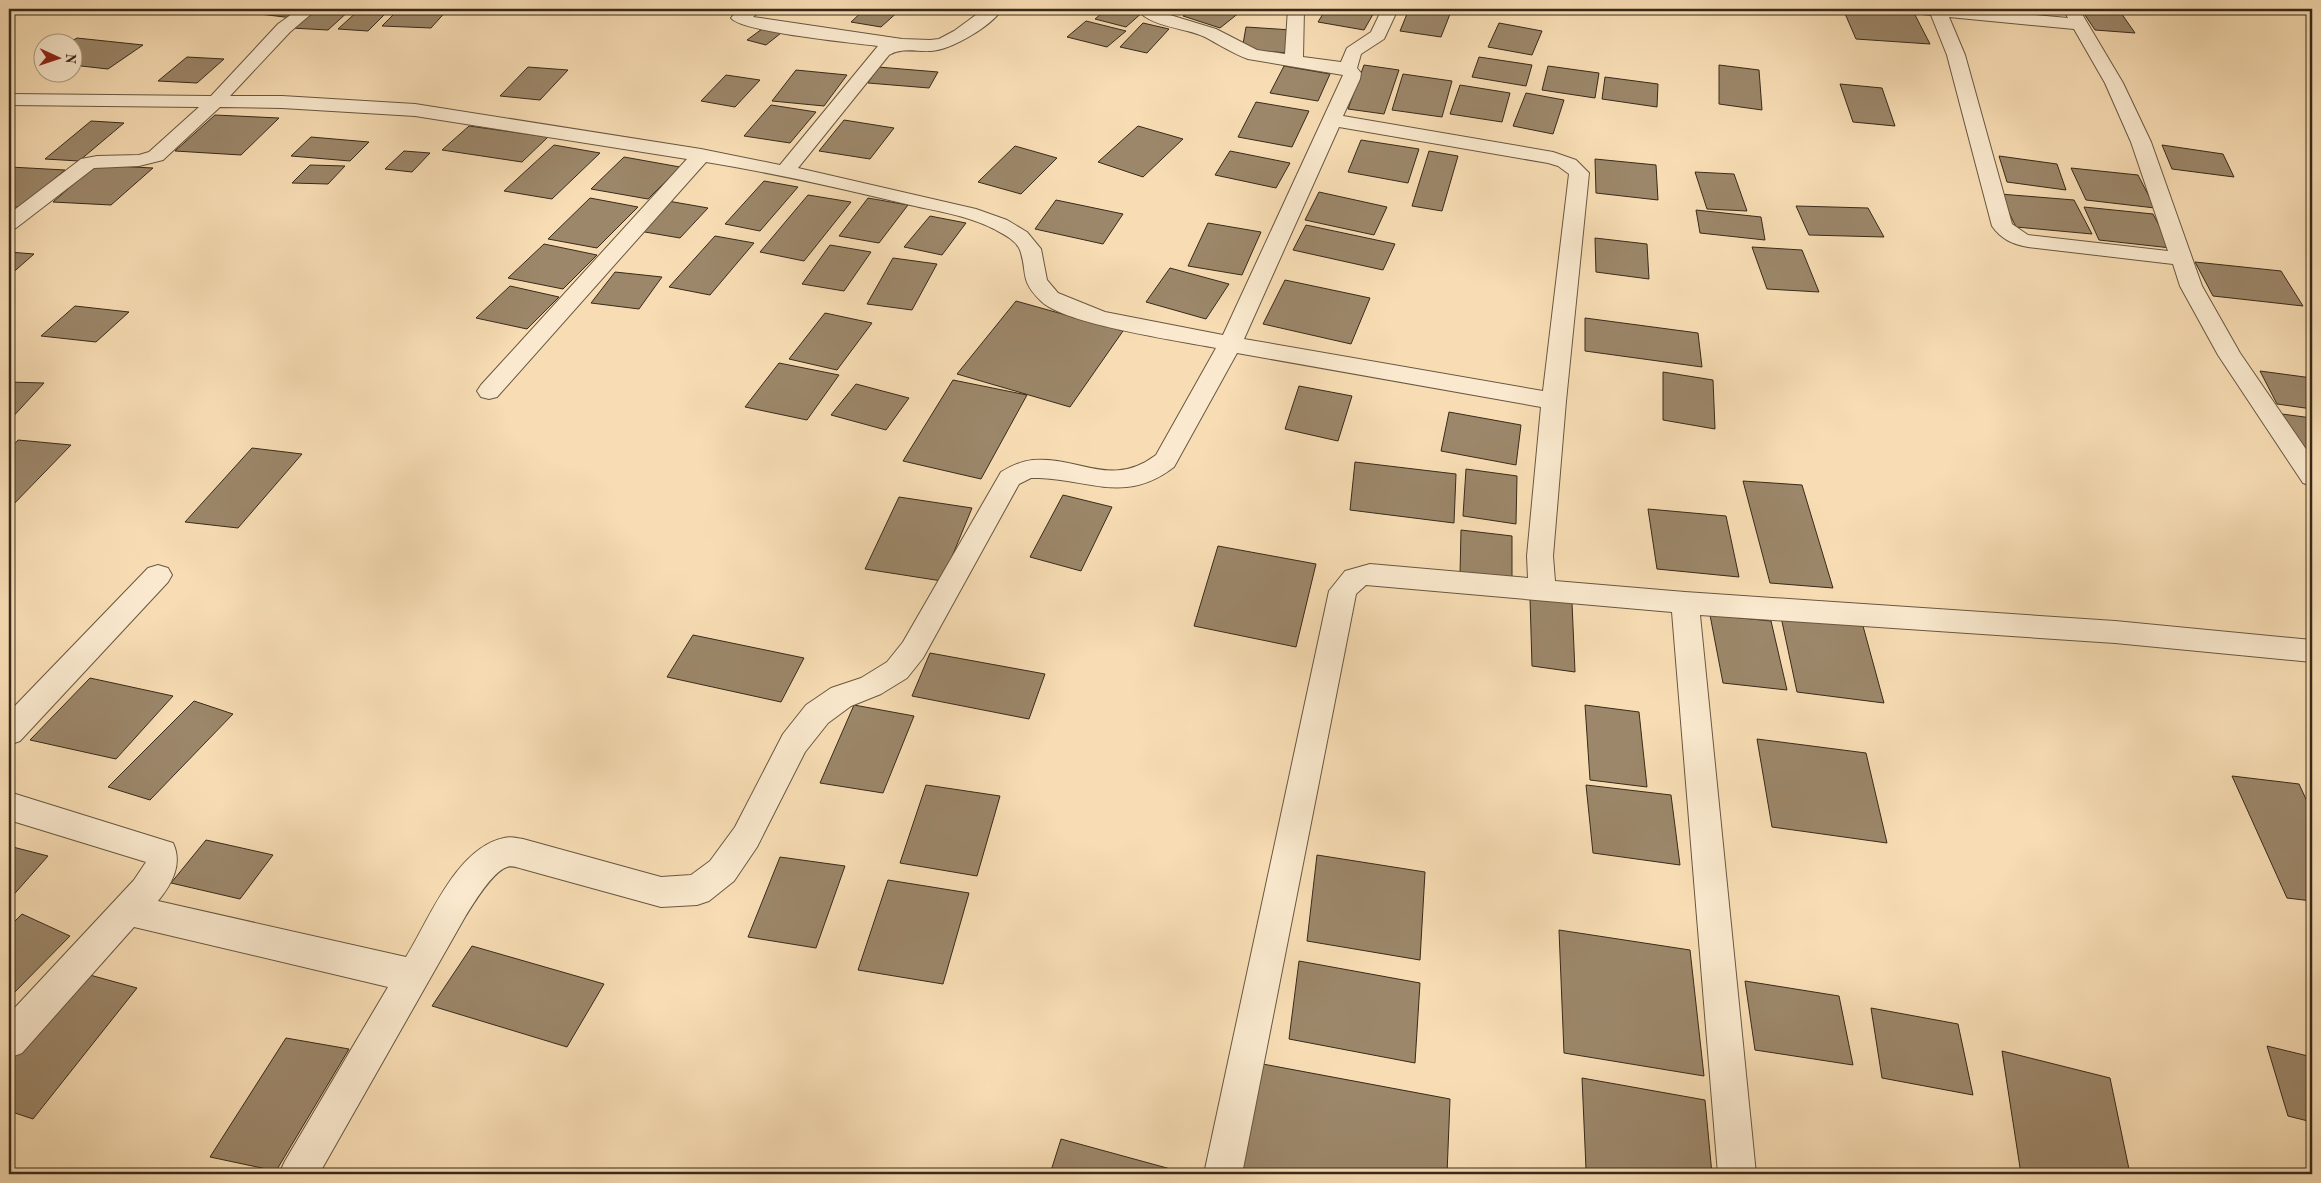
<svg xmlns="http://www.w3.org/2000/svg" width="2321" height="1183" viewBox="0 0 2321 1183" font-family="'Old Standard TT',serif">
<rect width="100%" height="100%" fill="#f8ddb4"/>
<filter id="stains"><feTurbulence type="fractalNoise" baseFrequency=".004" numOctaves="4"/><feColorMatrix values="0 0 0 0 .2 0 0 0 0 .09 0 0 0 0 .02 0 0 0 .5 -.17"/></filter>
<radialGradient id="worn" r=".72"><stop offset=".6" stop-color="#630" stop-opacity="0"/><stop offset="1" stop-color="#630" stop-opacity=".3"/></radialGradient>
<path fill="#9c876a" stroke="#382a19" d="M257 9H305L293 18 251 13Z
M313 9H351L328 30 291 28Z
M360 9H390L368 31 338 29Z
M399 9H448L431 28 382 26Z
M865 9H901L881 27 851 22Z
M1107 9H1136L1144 11 1126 27 1095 19Z
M1193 9H1230L1240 12 1220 28 1183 16Z
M1246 9H1282L1278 14Z
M1326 9H1376L1364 30 1318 22Z
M1409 9H1452L1441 37 1400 31Z
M1843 9 1914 13 1930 44 1856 39Z
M2081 9 2119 10 2135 33 2095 30Z
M1086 21 1126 31 1107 47 1067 37Z
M1143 23 1169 29 1147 53 1120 47Z
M1499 23 1542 31 1532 55 1488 47Z
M1246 27 1292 30 1290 53 1242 50Z
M762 29 781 33 766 45 747 40Z
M77 38 143 45 108 69 72 65V42H70Z
M187 57 224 59 197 83 158 81Z
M1479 57 1532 65 1526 86 1472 77Z
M1364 65 1399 70 1384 114 1348 109Z
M1719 65 1759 70 1762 110 1719 104Z
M1284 66 1330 74 1318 101 1270 93Z
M1548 66 1599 73 1595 98 1542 90Z
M528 67 568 70 540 100 500 96Z
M878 67 938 72 929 88 868 83Z
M796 70 847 75 824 106 772 101Z
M1403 74 1452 81 1442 117 1392 110Z
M726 75 760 80 735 107 701 101Z
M1605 77 1658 84 1657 107 1602 99Z
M1840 84 1882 88 1895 126 1853 122Z
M1460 85 1510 93 1502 122 1450 114Z
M1526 93 1564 100 1553 134 1513 126Z
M1256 102 1309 111 1292 147 1238 137Z
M771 105 816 112 790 143 744 136Z
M215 115 279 118 241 155 175 151Z
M844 120 894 128 870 159 819 151Z
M91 121 124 123 79 161 45 159Z
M469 126 548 137 522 162 442 150Z
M1138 126 1183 139 1143 177 1098 162Z
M311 137 369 142 350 161 291 156Z
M1361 140 1419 149 1408 183 1348 172Z
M554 145 600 153 552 199 504 191Z
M2162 145 2223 154 2234 177 2172 169Z
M1015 146 1057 158 1021 194 978 182Z
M404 151 430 153 412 172 385 169Z
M1230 151 1290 163 1276 188 1215 175Z
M1429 151 1458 156 1442 211 1412 206Z
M1999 156 2057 164 2066 190 2007 182Z
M624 157 680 167 648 199 591 189Z
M1595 159 1656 165 1658 200 1596 193Z
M95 165 153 168 111 205 53 202Z
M310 165 345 166 328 184 292 183Z
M10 167 65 170 21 207H9Z
M2071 168 2138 175 2155 208 2086 200Z
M1695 172 1734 174 1747 211 1707 209Z
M764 181 798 187 760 231 725 224Z
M1319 192 1387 207 1374 235 1305 220Z
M2000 194 2074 200 2092 234 2016 227Z
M808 195 851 202 804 261 760 252Z
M590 198 638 207 597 248 548 239Z
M868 198 908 205 879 243 839 236Z
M1056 200 1123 214 1103 244 1035 229Z
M668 201 708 208 680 238 639 231Z
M1796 206 1868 208 1884 237 1809 235Z
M2084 207 2153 214 2171 248 2099 240Z
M1696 210 1761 217 1765 240 1700 233Z
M930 216 966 223 942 255 904 247Z
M1208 223 1261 232 1242 275 1188 266Z
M1306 225 1395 244 1383 270 1293 250Z
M715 236 754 243 710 295 669 287Z
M1595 238 1647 244 1649 279 1596 272Z
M544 244 597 255 563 289 508 278Z
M830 245 871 252 844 291 802 284Z
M1752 247 1802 250 1819 292 1767 289Z
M9 252 34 254 9 276Z
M893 258 937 264 912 310 867 304Z
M2195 262 2281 271 2303 306 2213 296Z
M1170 268 1229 284 1206 319 1146 302Z
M615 272 662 277 639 309 591 303Z
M1285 280 1370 298 1351 344 1263 324Z
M510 286 559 297 527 329 476 318Z
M1016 301 1123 331 1070 407 957 374Z
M75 306 129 312 96 342 41 336Z
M825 313 872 323 837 370 789 359Z
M1585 318 1698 333 1702 367 1585 351Z
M779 363 839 375 807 420 745 407Z
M2260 371 2312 378V409L2277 404Z
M1663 372 1713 380 1715 429 1663 420Z
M953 380 1027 395 981 479 903 461Z
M9 382 44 383 9 421Z
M856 384 909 398 886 430 831 415Z
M1299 386 1352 396 1338 441 1285 429Z
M1449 412 1521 425 1516 465 1441 451Z
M2282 414 2312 418V450L2299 448Z
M18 440 71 445 9 509V450Z
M252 448 302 454 238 528 185 522Z
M1355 462 1456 474 1454 523 1350 510Z
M1466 469 1517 476 1516 524 1463 516Z
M1743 481 1802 485 1833 588 1770 583Z
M1063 495 1112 507 1081 571 1030 557Z
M899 497 972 508 942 581 865 569Z
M1648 509 1726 516 1739 577 1657 569Z
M1461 530 1512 536V581L1460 574Z
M1218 546 1316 564 1296 647 1194 626Z
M1530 598 1572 603 1575 672 1532 666Z
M1710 615 1771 621 1787 690 1723 683Z
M1781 617 1863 626 1884 703 1797 692Z
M693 635 804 658 781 702 667 677Z
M930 653 1045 674 1029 719 912 696Z
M90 678 173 696 116 759 30 740Z
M194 701 233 714 150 800 108 787Z
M854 705 914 716 883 793 820 783Z
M1585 705 1639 712 1647 787 1590 780Z
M1757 739 1866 753 1887 843 1772 827Z
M2232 776 2299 784 2312 812V901L2287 898Z
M926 785 1000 796 977 876 900 863Z
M1586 785 1671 795 1680 865 1593 853Z
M206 840 273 855 240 899 171 883Z
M9 846 48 856 9 900Z
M1317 855 1425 872 1420 960 1307 941Z
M780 857 845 866 816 948 748 937Z
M888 880 969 893 943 984 858 970Z
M22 914 70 936 9 998V927Z
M1559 930 1690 950 1704 1076 1564 1053Z
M472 946 604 984 567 1047 432 1006Z
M1299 961 1420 983 1415 1063 1289 1039Z
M79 972 137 988 33 1119 9 1111V1056Z
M1745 981 1839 996 1853 1065 1755 1050Z
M1871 1008 1958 1024 1973 1095 1882 1078Z
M286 1038 349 1049 276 1171 210 1157Z
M2267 1046 2312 1057V1122L2288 1116Z
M2002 1051 2110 1078 2130 1174H2021Z
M1252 1062 1450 1099 1447 1174H1238Z
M1582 1078 1705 1100 1712 1174H1615L1586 1169Z
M1061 1139 1189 1174H1050Z"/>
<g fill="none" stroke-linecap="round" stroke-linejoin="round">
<g stroke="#685740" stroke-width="2">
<path id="street" d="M299 9H317L290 32 230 96H282L415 104 701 149 780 165 878 46C855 43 741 32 731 18 739 7 750 9 762 9L753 17 902 39 930 40 939 39 954 31 984 9H1002C992 26 951 50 931 51 916 52 903 47 889 55L798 168 976 209 1007 220 1027 232 1041 249 1047 280 1058 293 1105 312 1223 335 1343 75 1248 59C1232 53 1220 45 1205 37 1187 28 1149 27 1137 9H1157L1170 15 1216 29 1257 50 1285 54 1288 9H1304L1303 57 1341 62 1347 48 1371 32 1382 9H1398L1384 39 1361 54 1357 68 1361 73 1360 79 1343 116 1553 152 1576 160 1589 173 1566 401 1553 556 1555 581 1685 592 2115 621 2312 640V662L2115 643 1700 615 1756 1174H1718L1672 612 1366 585 1356 594 1242 1174H1204L1329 591 1345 571 1370 564 1528 578 1527 556 1541 407 1237 353 1174 467C1126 504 1091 480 1039 478H1031L1019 484 923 658 907 678 881 694 851 706 828 723 805 752 757 847 734 881 709 901 697 905 661 907 523 869C518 868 512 865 507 867 492 872 473 904 465 917L319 1174H279L285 1161 388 987 134 927 22 1053 9 1058V1014L134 880 146 862 9 820V792L173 843C183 864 172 884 158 901L406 957C429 920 456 848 504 838 510 836 517 838 523 839L661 877 691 875 710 861 735 827 783 734 806 705 831 688 861 678 887 662 903 642 1001 472C1011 466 1022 461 1033 460 1080 456 1111 489 1156 455L1216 348C1180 341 1063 324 1041 301 1019 280 1028 273 1020 250 1016 240 1003 234 994 229 967 215 935 211 906 204 840 188 773 173 706 162L497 397 489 399 481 397 477 391 481 385 687 159 415 116 282 108 220 107 163 160 139 166 94 168 16 228 9 230V214L81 159 97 156 139 155 149 152 199 107 9 105V94L211 96 278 24ZM1339 127 1548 163 1558 166 1569 174 1543 391 1244 339Z
M1910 9H1970L2068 18 2063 9H2079L2123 83 2151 142 2202 286 2240 353 2312 458V486L2303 483 2218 355 2180 286 2173 264 2028 247C2012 244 2001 239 1992 226L1947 55 1931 15 1912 13ZM1949 17 2074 29 2105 83 2131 142 2168 251 2028 235 2012 224 1965 55Z
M158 565 168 568 172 575 168 582 20 741 9 745V712L148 568Z"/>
</g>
<use href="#street" fill="#fae9ce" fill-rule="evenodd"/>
</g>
<rect width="2321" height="1183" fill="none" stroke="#f8ddb4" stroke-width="30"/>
<rect x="10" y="10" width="2301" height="1163" fill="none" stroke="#382a19" stroke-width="2.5"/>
<rect x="15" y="15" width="2291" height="1153" fill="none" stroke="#382a19"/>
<g transform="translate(58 58) rotate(93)"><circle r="24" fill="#fae9ce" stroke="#ac9d86"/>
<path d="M0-4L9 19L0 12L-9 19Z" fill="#8f2418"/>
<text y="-8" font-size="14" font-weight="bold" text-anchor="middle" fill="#382a19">N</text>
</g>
<rect width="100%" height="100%" filter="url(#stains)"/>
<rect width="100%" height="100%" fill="url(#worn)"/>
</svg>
